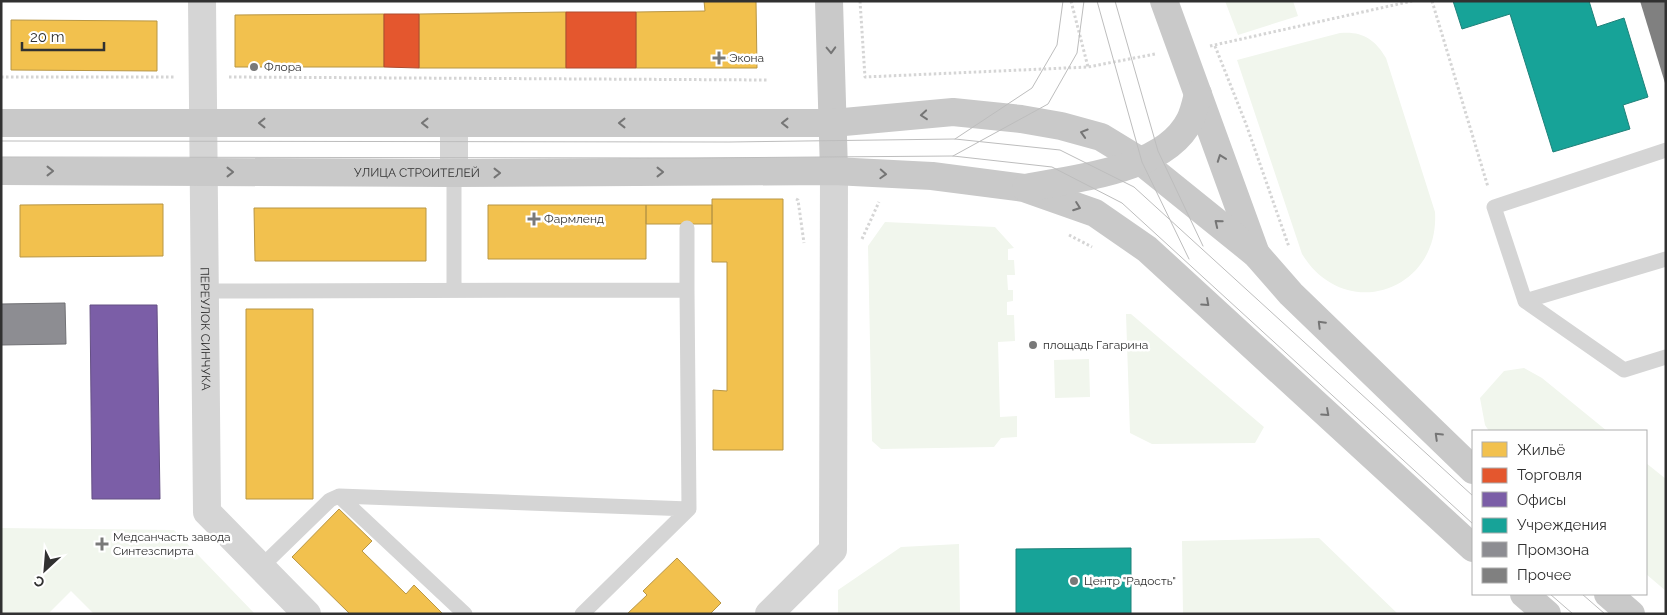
<svg xmlns="http://www.w3.org/2000/svg" width="1667" height="615" viewBox="0 0 1667 615" font-family="Raleway,sans-serif">
<rect width="100%" height="100%" fill="#fff"/>
<path fill="#f1f6ed" d="M1225 1H1293L1298 16 1238 35Z
M1340 33C1362 31 1375 39 1386 58L1435 212C1440 291 1345 324 1302 254L1237 60Z
M885 222 995 227 1014 248 1008 249V260H1014L1015 275H1007L1008 290H1013V301L1007 302V315H1014L1015 341 998 342 1000 417 1017 416V437L1001 438 994 447 881 449 872 441 868 246Z
M1126 314H1131L1264 427 1255 443 1152 444 1130 433Z
M1089 359 1090 397 1055 398 1054 360Z
M1524 368 1542 378 1607 431H1489L1485 425 1480 398 1504 371Z
M1646 463 1666 479V591L1646 574Z
M1 528 174 530 255 614H94L71 591 48 614H1Z
M1319 538 1398 614H1183L1182 541Z
M959 544 960 614H838V590L901 547Z"/>
<path fill="#f2c14e" stroke="#b89645" d="M704 1H756L757 68H636V12L705 11Z
M566 12V68H419V14Z
M384 14V67H235V15Z
M11 20 157 21V71L11 70Z
M712 199H783V450H713V390L727 391V262H712Z
M163 204V256L20 257V205Z
M488 205H646V259H488Z
M646 205H712V224H646Z
M254 208H426V261H255Z
M246 309H313V499H246Z
M339 509 372 541 362 551 406 594 414 585 443 614H350L292 557Z
M677 558 721 603 710 614H627L647 595 643 591Z"/>
<path fill="#e4572e" stroke="#ae4c2f" d="M566 12H636V68H566Z
M384 14H419V68L384 67Z"/>
<path fill="#7b5ea7" stroke="#655084" d="M90 305H157L160 499H92Z"/>
<path fill="#17a398" stroke="#1f8179" d="M1453 1H1589L1597 27 1624 18 1648 97 1623 105 1630 129 1553 152 1510 14 1462 29Z
M1131 548V614H1016V549Z"/>
<path fill="#8d8d92" stroke="#717175" d="M65 303 66 344 1 345V304Z"/>
<path fill="#808080" d="M1640 1H1666V83H1665Z"/>
<g fill="none" stroke-linecap="round" stroke-linejoin="round">
<path stroke="#d5d5d5" stroke-width="3" stroke-dasharray="2.5 2.5" stroke-linecap="butt" d="M860 1 865 77 1088 67 1155 54
M1071 1 1088 67
M1432 1 1488 187
M1210 46 1412 1
M1215 46 1246 124 1289 247
M1 77H175
M229 77 768 80
M796 199 798 200 804 243
M1069 235 1092 247
M862 239 879 202"/>
<path stroke="#d5d5d5" stroke-width="15" d="M1666 150 1494 207 1525 301 1624 370 1666 357
M454 173V290
M687 228V290
M205 291 687 290 689 509 582 614
M1525 301 1666 259
M339 496 689 509
M261 567 330 500 339 496 465 614"/>
<g stroke="#d5d5d5" stroke-width="28">
<path id="s1" d="M202 1 207 512 307 614"/>
<path d="M454 123V173"/>
<path d="M769 614 833 550 834 171"/>
</g>
<g stroke="#c9c9c9" stroke-width="28">
<path d="M829 1 834 171"/>
<path d="M1164 1 1256 254"/>
<path d="M1 123H833L953 112 1021 119 1061 126 1101 137 1142 162 1256 254 1291 294 1473 470"/>
<path id="s2" d="M1 171 454 173 834 171 932 176 1024 188 1095 213 1147 249 1473 548"/>
<path d="M1026 188C1075 178 1165 171 1190 120 1194 112 1196 102 1198 94"/>
<path d="M1524 594 1547 614"/>
<path d="M1608 594 1631 614"/>
</g>
<path stroke="#bdbdbd" stroke-width="1" d="M1097 1 1142 162 1189 259
M1115 1 1158 151 1203 246
M955 139 1032 88 1057 45 1063 1
M1 141 729 142 955 139 1060 150 1134 187 1473 496
M953 156 1048 104 1077 53 1084 1
M1 157 692 158 953 156 1052 167 1122 203 1473 524
M1550 594 1573 614
M1582 594 1605 614"/>
</g>
<defs><path id="oneway-chevron" d="M-2-3.5L2.5 0L-2 3.5" fill="none" stroke-width="1.6" stroke-linecap="round" stroke-linejoin="round" transform="scale(1.25)"/></defs>
<g stroke="#757575">
<use href="#oneway-chevron" transform="translate(831 50) rotate(88)"/>
<use href="#oneway-chevron" transform="translate(924 115) rotate(175)"/>
<use href="#oneway-chevron" transform="translate(262 123) rotate(-180)"/>
<use href="#oneway-chevron" transform="translate(425 123) rotate(-180)"/>
<use href="#oneway-chevron" transform="translate(622 123) rotate(-180)"/>
<use href="#oneway-chevron" transform="translate(785 123) rotate(-180)"/>
<use href="#oneway-chevron" transform="translate(1084 133) rotate(-163)"/>
<use href="#oneway-chevron" transform="translate(1221 158) rotate(-110)"/>
<use href="#oneway-chevron" transform="translate(50 171)"/>
<use href="#oneway-chevron" transform="translate(230 172)"/>
<use href="#oneway-chevron" transform="translate(660 172)"/>
<use href="#oneway-chevron" transform="translate(497 173)"/>
<use href="#oneway-chevron" transform="translate(883 174) rotate(3)"/>
<use href="#oneway-chevron" transform="translate(1077 207) rotate(20)"/>
<use href="#oneway-chevron" transform="translate(1218 223) rotate(-141)"/>
<use href="#oneway-chevron" transform="translate(1206 303) rotate(42)"/>
<use href="#oneway-chevron" transform="translate(1321 324) rotate(-135)"/>
<use href="#oneway-chevron" transform="translate(1326 413) rotate(42)"/>
<use href="#oneway-chevron" transform="translate(1438 436) rotate(-136)"/>
</g>
<g fill="#797979" stroke="#fff" stroke-width="2">
<path d="M716.5 50.5h5v5h5v5h-5v5h-5v-5h-5v-5h5z"/>
<circle cx="254" cy="67" r="5"/>
<path d="M531.5 211.5h5v5h5v5h-5v5h-5v-5h-5v-5h5z"/>
<circle cx="1033" cy="345" r="5"/>
<path d="M99.5 536.5h5v5h5v5h-5v5h-5v-5h-5v-5h5z"/>
<circle cx="1074" cy="581" r="5"/>
</g>
<g text-anchor="middle" dominant-baseline="central" stroke-width="5" stroke-linejoin="round" paint-order="stroke">
<g font-size="12" fill="#313131" stroke="#fff" text-anchor="start">
<text x="729" y="58">Экона</text>
<text x="264" y="67">Флора</text>
<text x="544" y="219">Фармленд</text>
<text x="1043" y="345">площадь Гагарина</text>
<text x="113" y="537">Медсанчасть завода<tspan x="113" dy="14">Синтезспирта</tspan></text>
<text x="1084" y="581">Центр "Радость"</text>
</g>
<g font-size="12" fill="#313131" stroke="#fff">
<text stroke="none"><textPath href="#s2" startOffset="416">УЛИЦА СТРОИТЕЛЕЙ</textPath></text>
<text stroke="none"><textPath href="#s1" startOffset="328">ПЕРЕУЛОК СИНЧУКА</textPath></text>
</g>
</g>
<rect width="1667" height="615" fill="none" stroke="#313131" stroke-width="5"/>
<rect x="1472" y="430" width="175" height="165" fill="#ffffff" stroke="#adadad"/>
<rect x="1482" y="442" width="25" height="15" fill="#f2c14e" stroke="#adadad"/>
<text x="1517" y="455" font-size="15" fill="#313131">Жильё</text>
<rect x="1482" y="468" width="25" height="15" fill="#e4572e" stroke="#adadad"/>
<text x="1517" y="480" font-size="15" fill="#313131">Торговля</text>
<rect x="1482" y="492" width="25" height="15" fill="#7b5ea7" stroke="#adadad"/>
<text x="1517" y="505" font-size="15" fill="#313131">Офисы</text>
<rect x="1482" y="518" width="25" height="15" fill="#17a398" stroke="#adadad"/>
<text x="1517" y="530" font-size="15" fill="#313131">Учреждения</text>
<rect x="1482" y="542" width="25" height="15" fill="#8d8d92" stroke="#adadad"/>
<text x="1517" y="555" font-size="15" fill="#313131">Промзона</text>
<rect x="1482" y="568" width="25" height="15" fill="#808080" stroke="#adadad"/>
<text x="1517" y="580" font-size="15" fill="#313131">Прочее</text>
<g transform="translate(45 570) rotate(206)" stroke="#ffffff" stroke-width="4" paint-order="stroke">
<path d="M0-4L9 19L0 12L-9 19Z" fill="#313131"/>
<text y="-8" font-size="14" font-weight="bold" text-anchor="middle" fill="#313131">С</text>
</g>
<path d="M22 42v8h82v-8" fill="none" stroke="#313131" stroke-width="2.5"/>
<text x="30" y="42" font-size="15" fill="#313131" stroke="#ffffff" stroke-width="4" paint-order="stroke">20 m</text>
</svg>
